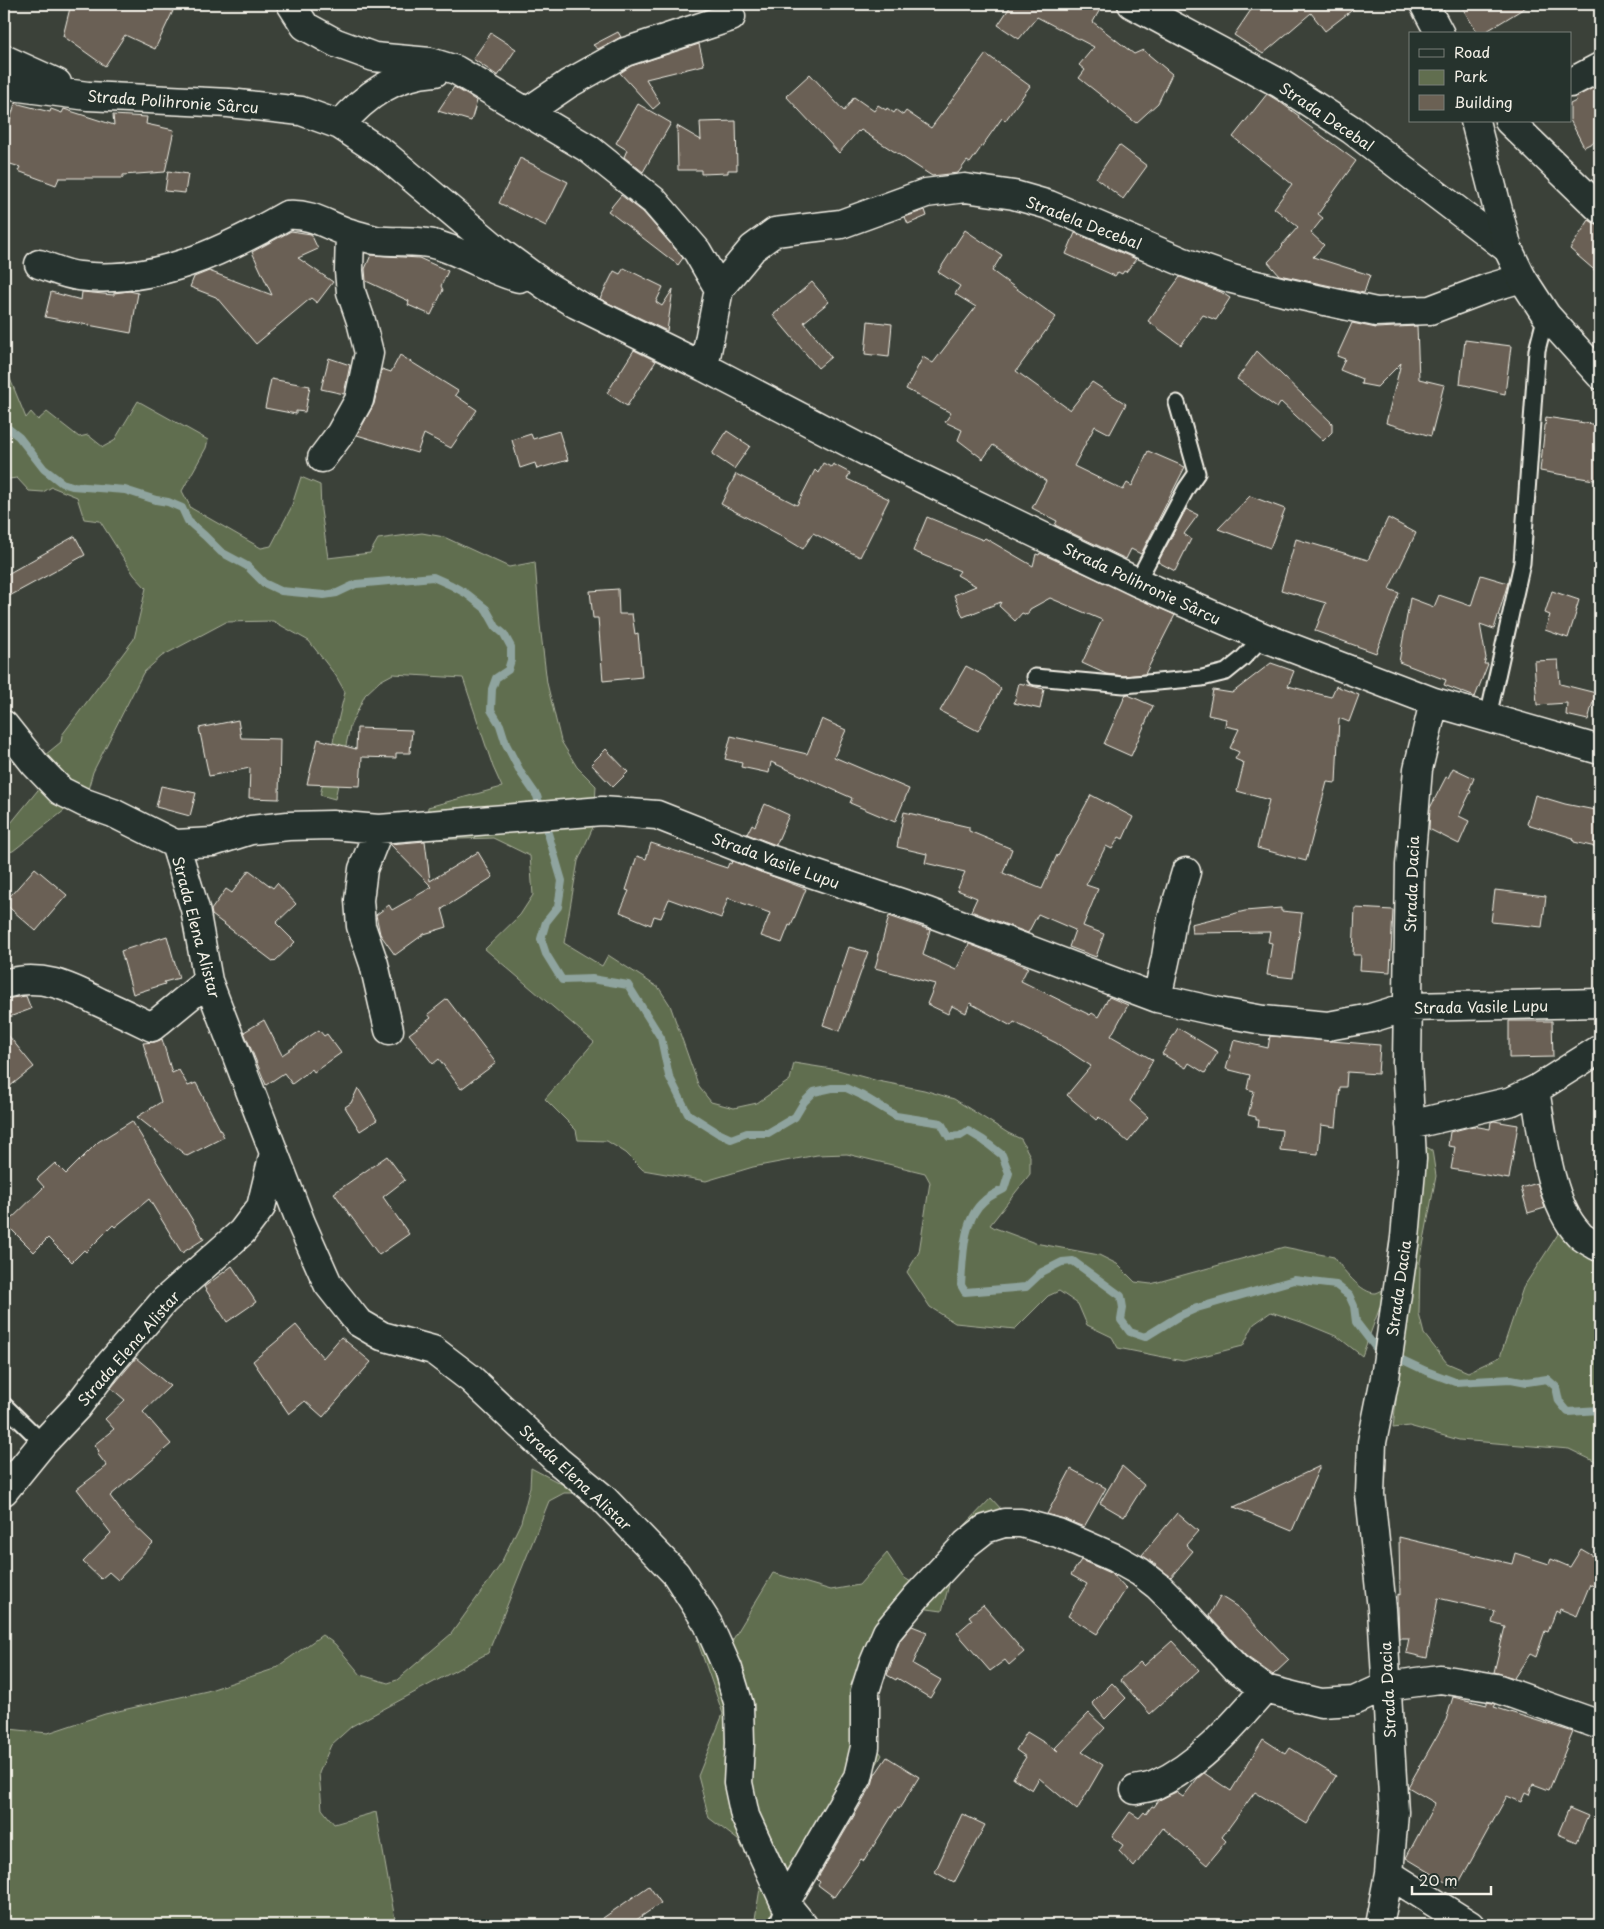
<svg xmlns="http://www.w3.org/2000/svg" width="1604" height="1929" viewBox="0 0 1604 1929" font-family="'Playpen Sans',sans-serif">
<rect width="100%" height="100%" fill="#3b4139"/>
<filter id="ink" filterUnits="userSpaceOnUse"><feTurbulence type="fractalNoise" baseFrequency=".02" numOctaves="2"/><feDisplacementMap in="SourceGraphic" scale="10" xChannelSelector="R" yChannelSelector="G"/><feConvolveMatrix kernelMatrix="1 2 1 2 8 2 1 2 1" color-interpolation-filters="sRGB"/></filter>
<g filter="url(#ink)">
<path fill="#616e4f" stroke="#aab09c" d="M4 364 26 418 31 412 38 420 47 412 79 437 88 435 103 447 114 441 138 401 208 440 206 448 182 491 191 508 261 548 271 546 291 508 301 477 320 485 321 510 328 558 370 553 378 539 422 533 444 537 509 567 535 562 540 625 547 683 561 741 577 767 596 786 594 825 578 861 564 943 602 966 608 955 659 988 670 1005 699 1087 711 1102 734 1108 757 1103 790 1080 794 1063 838 1070 878 1081 924 1090 954 1099 1008 1133 1021 1139 1030 1156V1174L990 1225 995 1228 1035 1243 1099 1255 1117 1264 1135 1282 1151 1284 1284 1247 1334 1257C1342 1268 1361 1294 1376 1293 1379 1292 1384 1289 1387 1288L1362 1356 1338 1337 1304 1323 1271 1312 1254 1324 1243 1346 1183 1361 1118 1348 1112 1337 1087 1325 1078 1304 1059 1291 1048 1296 1015 1329 955 1323 930 1307 907 1272 919 1252 930 1182 925 1173 847 1154 817 1155 753 1167 706 1181 643 1170 626 1153 607 1141 578 1140 576 1130 545 1099 594 1042 485 949 520 915 533 895 530 856 493 838 425 840 428 807 502 787 493 767 463 678 393 674 380 681 365 695 350 726 335 799 320 795 345 692 336 676 309 641 273 621 226 622 162 656 143 673 93 772 87 793 56 774 45 755 61 742 62 735 134 639 146 588 134 575 100 521 84 519 77 497 52 487 43 492 29 491 17 478 9 479 5 484 4 482Z
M42 785 70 806 13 851 4 853V823H11Z
M1424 1146 1432 1150 1436 1176 1420 1262 1419 1314 1424 1334 1447 1363 1468 1372 1500 1357 1523 1288 1560 1231 1600 1267V1464L1569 1449 1459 1440 1409 1426 1393 1428Z
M531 1468 579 1493H564L549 1501 488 1653 352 1726 331 1745 319 1773 322 1809 334 1824 376 1812 396 1925H4V1724L9 1729 48 1733 105 1714 207 1691 274 1669 322 1635 335 1644 361 1675 388 1683 397 1680 451 1634 499 1567 521 1522 530 1487Z
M991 1498 1002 1510 1015 1537 985 1541 952 1573 942 1611 920 1608 911 1614 872 1686 877 1748 882 1755 799 1897 811 1917 819 1925H754L761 1882 738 1840 709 1818 698 1776 723 1714 697 1640 719 1627 732 1641 773 1573 831 1590 859 1585 887 1553 903 1577 916 1585 947 1544Z"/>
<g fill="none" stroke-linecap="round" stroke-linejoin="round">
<path stroke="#8fa49f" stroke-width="8" d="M4 425 19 437 44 469 62 483 72 486 125 490 156 500 168 502 182 508 188 521 205 536 221 552 247 566 264 583 281 591 324 595 337 593 356 584 433 577 451 585 467 594 486 609 496 627 504 634 511 647V660L508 670 496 678 492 689 491 710 500 725 506 744 521 773 537 796 562 881 558 907 546 922 541 939 546 954 562 980 592 979 628 985 661 1038 669 1076 688 1114 718 1133 731 1139 747 1133H768L795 1117 804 1102 814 1092 832 1088H846L861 1095 896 1116 941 1123 949 1137 960 1136 968 1131 983 1140 1002 1155 1009 1173 1004 1189C997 1193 989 1196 984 1201 962 1219 963 1260 961 1285L965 1292 1026 1287 1042 1272 1062 1262 1073 1261 1121 1296 1123 1308 1121 1320 1130 1332 1145 1337 1179 1316 1197 1308 1294 1280 1336 1285 1349 1295 1354 1306 1356 1322 1376 1348 1383 1351
M1394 1356 1426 1371 1455 1382 1511 1379 1527 1382 1547 1379 1556 1387 1559 1401 1568 1412 1600 1410"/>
</g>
<path fill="#6b6154" stroke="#f4f1e8" d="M71 4H157L173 11 155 49 125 35 105 66 63 36Z
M1012 4H1103L1093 22 1134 54 1143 50 1172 74 1158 103 1136 123 1079 78 1085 70 1079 65 1094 47 1037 17 1019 39 998 25Z
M1255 4H1360L1325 31 1311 13 1263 54 1234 35Z
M1460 4H1531L1482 34H1478Z
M618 32 621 37 598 49 593 45Z
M491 33 516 49 498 76 473 59Z
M699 44 704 65 646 79 660 103 653 109 620 73 631 66Z
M986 54 1030 86 1005 121 1002 118 970 163 967 161 958 173 932 176 861 130 859 132 858 131 839 153 786 96 810 74 844 111 854 97 874 111 878 105 886 110 887 108 894 113 896 110 903 115 906 111 931 128Z
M454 87 477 101 471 121 438 111Z
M1595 87 1600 97V139L1584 147 1570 120V104L1576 101 1575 97Z
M1267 94 1280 102 1299 116 1298 118 1356 161 1318 214 1323 218 1311 233 1324 245 1313 257 1370 275 1364 293 1279 275 1268 262 1283 246 1282 245 1298 227 1274 208 1292 184 1233 137Z
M15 103 50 112 51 109 62 113 64 109 114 125 113 115 147 117 146 124 174 130 165 172 123 175V178H59L56 185 18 171 20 167 4 162V142Z
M638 104 671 123 643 172 624 157 627 150 616 143Z
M736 121 737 170H728V173L701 174V170H678L677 126 701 140 700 122Z
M1119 145 1147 166 1123 199 1096 178Z
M520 158 568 182 546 226 499 203Z
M168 171 188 174 185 193 165 191Z
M621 195 643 212 683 258 678 265 608 211Z
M925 210 927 216 908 224 905 217Z
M1589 220 1596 224H1600V275L1570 249Z
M965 230 1002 255 992 271 1056 317 1016 371 1070 410 1092 382 1126 404 1110 434 1095 426 1074 466 1123 490 1127 483 1132 486 1148 451 1185 467 1141 554 1131 549 1126 559 1055 525 1057 521 1032 508 1046 481 993 445 983 459 958 440 962 430 945 422 951 413 906 389 923 357 933 363 976 307 955 294 960 286 938 272Z
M291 231 311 234 318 249 298 258 333 282 317 303 311 298 256 344 216 297 190 287 194 277 209 271 272 295 252 252Z
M1075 233 1136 259 1126 272 1124 271 1122 274 1118 272 1115 276 1066 254Z
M371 255 419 258 448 271 441 286 443 290 431 315 408 305 409 301 366 281 365 269Z
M624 268 663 287 656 302 662 306 673 289 667 331 600 299 614 271 620 274Z
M1180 277 1221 292 1230 298 1216 320 1203 315 1181 345 1148 321Z
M812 282 829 302 804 322 831 357 818 368 773 315Z
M129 291 138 293 131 333 45 317 51 292 81 300 82 292 114 295V293Z
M868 321 892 324 889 357 865 354Z
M1352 323 1376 328 1417 326 1419 379 1444 385 1431 436 1386 423 1401 363 1377 387 1361 384 1362 379 1340 370 1345 359 1337 356Z
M1465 340 1511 346 1505 394 1460 384Z
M634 350 656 361 627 406 607 393Z
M1257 351 1332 423V432L1323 441 1281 402 1277 408 1237 379Z
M400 355 458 391 455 395 477 410 451 448 424 434 417 453 357 435 374 404 382 369 391 372Z
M329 358 350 365 344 394 321 389Z
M271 379 310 386 305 412 296 411V414L265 408Z
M1546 417 1598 425 1596 455H1600V481L1540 471Z
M559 431 568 460 537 469 535 463 520 468 512 440 531 434 533 439Z
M727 431 750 446 734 469 712 454Z
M823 463 831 467 833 464 850 473 847 479 889 499 860 557 813 533 803 549 778 534 721 504 736 474 797 505 815 470 818 473Z
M1250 496 1285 509 1270 548 1218 529Z
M1186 509 1198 515 1184 534 1191 539 1175 571 1158 562Z
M927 517 983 540 985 538 1033 566 1036 554 1039 555 1040 553 1175 615 1145 674 1124 676 1106 674 1082 663 1102 620 1050 598 1030 609 1027 615 1022 613 1015 621 999 606 1001 602 963 617 954 595 976 586 957 575 960 571 913 551Z
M1388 518 1416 533 1389 589 1399 593 1376 653 1315 631 1326 603 1281 590 1296 539 1368 560Z
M75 536 85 555 4 599V576Z
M1481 575 1508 583 1494 629 1480 624 1486 658 1484 664H1488L1475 697 1444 685 1446 680 1399 662 1410 598 1434 607 1439 595 1471 606Z
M618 589 619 614H632L635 634 638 633 642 677 603 681 598 618H593L590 591Z
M1552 591 1579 600 1576 610H1577L1568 638 1545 630 1550 615 1545 613Z
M1558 660 1560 684 1600 694V701L1593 702 1588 720 1566 715 1567 703 1537 705 1534 661Z
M1271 663 1294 671 1288 686 1331 697 1336 686 1359 695 1349 722 1339 718 1336 783 1327 782 1306 861 1257 848 1269 800 1237 791 1244 763 1235 759 1239 752 1230 748 1239 729 1225 726 1226 719 1208 715 1213 690 1232 693Z
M966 666 985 676 1001 689 978 731 940 711Z
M1019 683 1044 689 1040 709 1014 703Z
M1126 694 1153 706 1131 756 1104 744Z
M822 719 846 730 834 757 909 789 895 822 850 803 852 798 771 762 769 773 741 767 742 763 725 759 731 736 807 754Z
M238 720 241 738 280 739 279 799 249 798 250 768 209 776 199 728Z
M357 728 412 730 410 753H396V758L362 757 360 786 307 784 318 739 356 749Z
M606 749 628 772 613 787 591 764Z
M1453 768 1474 778 1469 790 1471 791 1459 816 1469 821 1459 844 1429 829 1430 808 1446 777 1448 778Z
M161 786 196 793 190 816 156 807Z
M1091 795 1133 817 1123 839 1119 837 1112 849 1106 846 1086 885 1098 889 1083 926 1104 934 1096 957 1069 947 1075 930 1038 914 1028 933 971 911 977 898 957 890 965 872 925 863 927 854 897 847 904 812 969 827V831L1012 849 1003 873 1042 889 1057 855 1058 856Z
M1535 795 1565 804 1600 811V848L1574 842 1573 838 1527 824Z
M765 804 789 815 776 845 747 834 752 824 755 826Z
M425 841 430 881 478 852 493 877 442 909 447 927 424 934 395 955 380 934 376 915 389 905 392 910 432 887 390 844Z
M651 843 727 868 729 863 731 864 732 861 806 889 791 926 789 925 782 943 761 936 770 913 728 898 721 918 669 899 661 918 654 916 651 925 620 912 629 891 626 890 637 856 646 859Z
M35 868 67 895 36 931 4 903Z
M249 870 273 888 277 883 296 904 276 923 295 942 274 962 212 915 211 910 226 889 232 893Z
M1495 890 1546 896 1542 927 1491 922Z
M1281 908V911L1302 913 1293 978 1267 975 1272 943 1268 942 1270 932 1192 933 1191 924 1245 911Z
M1355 908 1393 910 1390 972 1360 970 1361 955H1353Z
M889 916 930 930 923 955 956 970 969 944 1028 967 1021 981 1090 1015 1092 1013 1098 1017 1109 997 1128 1005 1111 1036 1153 1060 1130 1101 1148 1117 1128 1142 1099 1117 1096 1120 1067 1095 1091 1066 1056 1043 1014 1022 1011 1026 970 1003 966 1013 952 1006 948 1014 927 1004 935 984 875 968Z
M167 936 179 978 164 982 165 984 133 994 121 951Z
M849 947 868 952 840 1031 823 1025Z
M26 996 31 1009 4 1019V999Z
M447 999 496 1063 461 1089 439 1059 433 1064 409 1034 431 1018 428 1014Z
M264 1020 282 1055 319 1030 324 1036 327 1034 341 1053 314 1072 312 1069 292 1084 284 1073 266 1085 244 1032Z
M1509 1021H1552L1553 1057 1509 1058Z
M1178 1028 1218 1052 1205 1073 1189 1063 1186 1068 1162 1054Z
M4 1030 34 1067 4 1091Z
M1270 1036 1380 1045 1378 1074 1347 1072 1346 1087H1340L1336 1127 1321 1125 1318 1154 1280 1150 1282 1130 1258 1127 1259 1120H1256V1117L1248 1115 1254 1091 1247 1089 1250 1075 1226 1069 1234 1040 1268 1048Z
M162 1039 172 1073 179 1070 188 1086 196 1083 224 1137 187 1156 137 1117 161 1102 143 1043 154 1042Z
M358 1088 377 1120 360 1131 345 1107 351 1103Z
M132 1121 204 1239 182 1253 149 1199 115 1227 113 1225 86 1252 84 1250 72 1262 48 1238 34 1252 6 1224 44 1187 37 1179 55 1163 66 1174 98 1142Z
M1494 1121 1518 1125 1509 1179 1451 1169 1455 1147 1448 1146 1450 1132 1473 1126 1490 1129 1491 1122Z
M387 1156 405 1180 383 1197 409 1234 379 1255 334 1193Z
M1537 1183 1545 1208 1528 1213 1521 1188Z
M232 1266 256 1302 227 1322 204 1287Z
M296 1325 323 1358 341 1337 371 1362 323 1417 305 1401 289 1414 253 1361Z
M136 1358 170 1386 143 1412 171 1444 110 1496 124 1515 153 1543 118 1580 109 1572 101 1579 83 1562 111 1533 77 1489 107 1466 97 1453 99 1451 94 1445 114 1429 105 1419 125 1400 111 1388Z
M1122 1466 1144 1485 1124 1517 1100 1503Z
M1320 1466 1292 1531 1234 1507Z
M1071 1469 1106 1488 1084 1527 1064 1519 1047 1514Z
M1177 1513 1198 1531 1186 1545 1193 1551 1171 1577 1142 1555Z
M1399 1537 1512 1564 1515 1553 1549 1564 1551 1559 1570 1567 1581 1549 1600 1560V1590L1590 1584 1577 1616 1560 1609 1559 1613 1556 1611 1548 1632 1545 1631 1536 1657 1530 1654 1514 1678 1494 1672 1505 1627 1492 1623 1495 1611 1438 1598 1427 1658 1406 1653 1409 1638H1399L1398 1607V1594L1400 1595Z
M1081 1560 1112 1574 1126 1589 1097 1634 1068 1616 1087 1584 1071 1575Z
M1220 1596 1239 1608 1289 1660 1273 1675 1246 1656 1209 1616Z
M983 1605 1024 1652 1009 1665 1005 1660 990 1671 957 1633 972 1620 969 1616Z
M912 1626 927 1632 913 1664 941 1680 930 1698 897 1678 896 1680 887 1675 900 1640Z
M1172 1641 1199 1670 1150 1714 1120 1680 1140 1662 1144 1666Z
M1112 1683 1126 1698 1105 1719 1092 1703Z
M1453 1697 1487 1705V1702L1492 1703 1496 1704 1494 1707 1573 1732 1549 1790 1533 1784 1529 1795 1525 1793 1521 1802 1507 1796 1456 1888 1406 1858 1435 1803 1408 1787 1446 1720Z
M1089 1713 1105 1728 1082 1752 1103 1765 1077 1810 1039 1778 1032 1790 1013 1778 1026 1757 1016 1750 1027 1732 1058 1751 1055 1748Z
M1263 1739 1286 1754 1290 1748 1336 1776 1307 1824 1255 1792 1222 1837 1226 1841 1207 1865 1163 1828 1134 1867 1119 1851 1123 1845 1112 1837 1130 1812 1139 1818 1144 1812 1146 1814 1152 1806 1154 1807 1159 1800 1176 1792 1183 1797 1197 1779 1204 1773 1231 1791Z
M887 1757 919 1777 899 1809 897 1808 864 1861 861 1859 834 1897 818 1885 820 1882 817 1879 872 1785 875 1773H876Z
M1569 1808 1588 1816 1577 1842 1558 1834Z
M962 1814 985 1825 954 1883 935 1872Z
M649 1886 661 1903 629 1925H593Z"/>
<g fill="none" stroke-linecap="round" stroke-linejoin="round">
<g stroke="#f4f1e8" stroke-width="19">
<path id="lane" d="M1137 582 1186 489 1197 473 1177 403
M1035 677 1124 685 1202 678 1226 672 1242 659 1263 637
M1488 717 1522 563 1537 350 1546 315
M4 1405 43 1443
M777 1925 785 1903"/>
</g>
<g stroke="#f4f1e8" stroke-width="31">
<path id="street" d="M291 4 305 26 336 43 374 57 430 62 456 70 589 149 654 201 697 251 719 289
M1132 4 1281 84 1352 130 1508 249
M4 59 57 83
M1570 83 1600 67
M4 85 88 96 229 103 301 111 340 125 384 154 500 252 545 285 576 304 704 367 871 454 1137 582 1263 637 1434 702 1600 750
M527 112 568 84 625 52 731 17
M1509 121 1600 209
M340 125C366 95 394 75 435 72
M39 264C52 268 66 275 79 276 154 285 224 251 287 215 314 213 328 227 353 234 360 236 368 238 375 240 396 243 417 239 437 245 466 253 490 271 519 278
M704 367 719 289 753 248 775 232 841 224 926 193 965 188 1014 195 1049 205 1181 261 1232 279 1284 292 1376 312 1430 310 1488 288 1522 278
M322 458 340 434 359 400 369 353 361 321 351 292 349 271 350 233
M4 725 35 764 61 791 85 803 113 813 175 844 195 909 208 981 301 1223 328 1284 358 1322 382 1336 433 1350 471 1379 558 1461 603 1498 676 1574 708 1624 728 1669 739 1705 740 1743 738 1783 745 1816 785 1903 803 1925
M379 829 363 869 359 900 361 926 374 964 389 1030
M175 844 213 842 251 830 288 826 332 825 379 829 602 811 657 815 766 858 928 912 1157 998 1219 1012 1263 1020 1328 1026 1371 1018 1407 1007 1600 1003
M4 984C40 973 68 986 99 1002 117 1010 134 1018 152 1027L208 981
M1157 998 1166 957 1172 919 1186 872
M1535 1090C1542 1130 1549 1203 1578 1233 1582 1239 1591 1242 1597 1246H1600
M1410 1125 1512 1101 1535 1090 1600 1049
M4 1491 43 1443 77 1407 109 1365 164 1301 242 1232 261 1207 274 1153
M1135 1790C1142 1788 1151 1788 1157 1784 1201 1764 1234 1724 1265 1689
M1389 1874 1470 1925
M785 1903 858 1777 865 1747V1691L874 1663 887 1632 918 1595 966 1544 985 1529 1004 1523H1021L1058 1533 1115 1558 1140 1572 1158 1586 1180 1608 1236 1668 1265 1689 1321 1703 1354 1701 1387 1686 1440 1679 1496 1688 1600 1725
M1379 1925 1389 1874 1394 1812 1382 1609 1370 1494 1372 1442 1385 1378 1405 1238 1412 1159 1407 1063 1410 865 1418 769 1434 702"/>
</g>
<g stroke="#f4f1e8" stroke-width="31">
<path id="secondary" d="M1424 4 1440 34
M1475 121 1508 249 1522 278 1546 315 1600 375"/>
</g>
<use href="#lane" stroke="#26332d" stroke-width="15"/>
<use href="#street" stroke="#26332d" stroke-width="28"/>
<use href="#secondary" stroke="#26332d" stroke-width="28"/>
</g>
</g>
<g text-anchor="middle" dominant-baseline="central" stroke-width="4" stroke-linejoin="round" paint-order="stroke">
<g font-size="15" fill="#f4f1e8" stroke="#26332d">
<text transform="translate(173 101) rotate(4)">Strada Polihronie Sârcu</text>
<text transform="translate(1327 116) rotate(34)">Strada Decebal</text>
<text transform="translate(1084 222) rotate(21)">Stradela Decebal</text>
<text transform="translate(1142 583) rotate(25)">Strada Polihronie Sârcu</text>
<text transform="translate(776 860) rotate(20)">Strada Vasile Lupu</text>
<text transform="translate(1411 884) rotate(-88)">Strada Dacia</text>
<text transform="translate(197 927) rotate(75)">Strada Elena Alistar</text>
<text transform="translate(1481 1006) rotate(-1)">Strada Vasile Lupu</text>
<text transform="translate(1398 1288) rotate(-82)">Strada Dacia</text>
<text transform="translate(128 1348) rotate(-49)">Strada Elena Alistar</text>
<text transform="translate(576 1477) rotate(43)">Strada Elena Alistar</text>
<text transform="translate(1387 1690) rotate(-93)">Strada Dacia</text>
</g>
</g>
<rect width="1604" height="1929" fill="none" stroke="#26332d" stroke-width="20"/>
<rect x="10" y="10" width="1584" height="1909" fill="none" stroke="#f4f1e8" stroke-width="2" filter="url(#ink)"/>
<rect x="1409" y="32" width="162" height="90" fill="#26332d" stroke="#787f78"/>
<rect x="1419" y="49" width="25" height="8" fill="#26332d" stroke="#787f78"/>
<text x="1454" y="58" font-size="15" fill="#f4f1e8">Road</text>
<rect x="1419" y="70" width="25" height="15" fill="#616e4f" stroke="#787f78"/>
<text x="1454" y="82" font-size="15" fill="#f4f1e8">Park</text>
<rect x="1419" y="95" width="25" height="15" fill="#6b6154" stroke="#787f78"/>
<text x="1454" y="108" font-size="15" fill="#f4f1e8">Building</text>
<path d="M1412 1886v8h79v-8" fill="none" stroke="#f4f1e8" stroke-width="2.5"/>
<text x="1419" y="1886" font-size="15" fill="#f4f1e8" stroke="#26332d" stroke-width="4" paint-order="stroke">20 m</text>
</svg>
